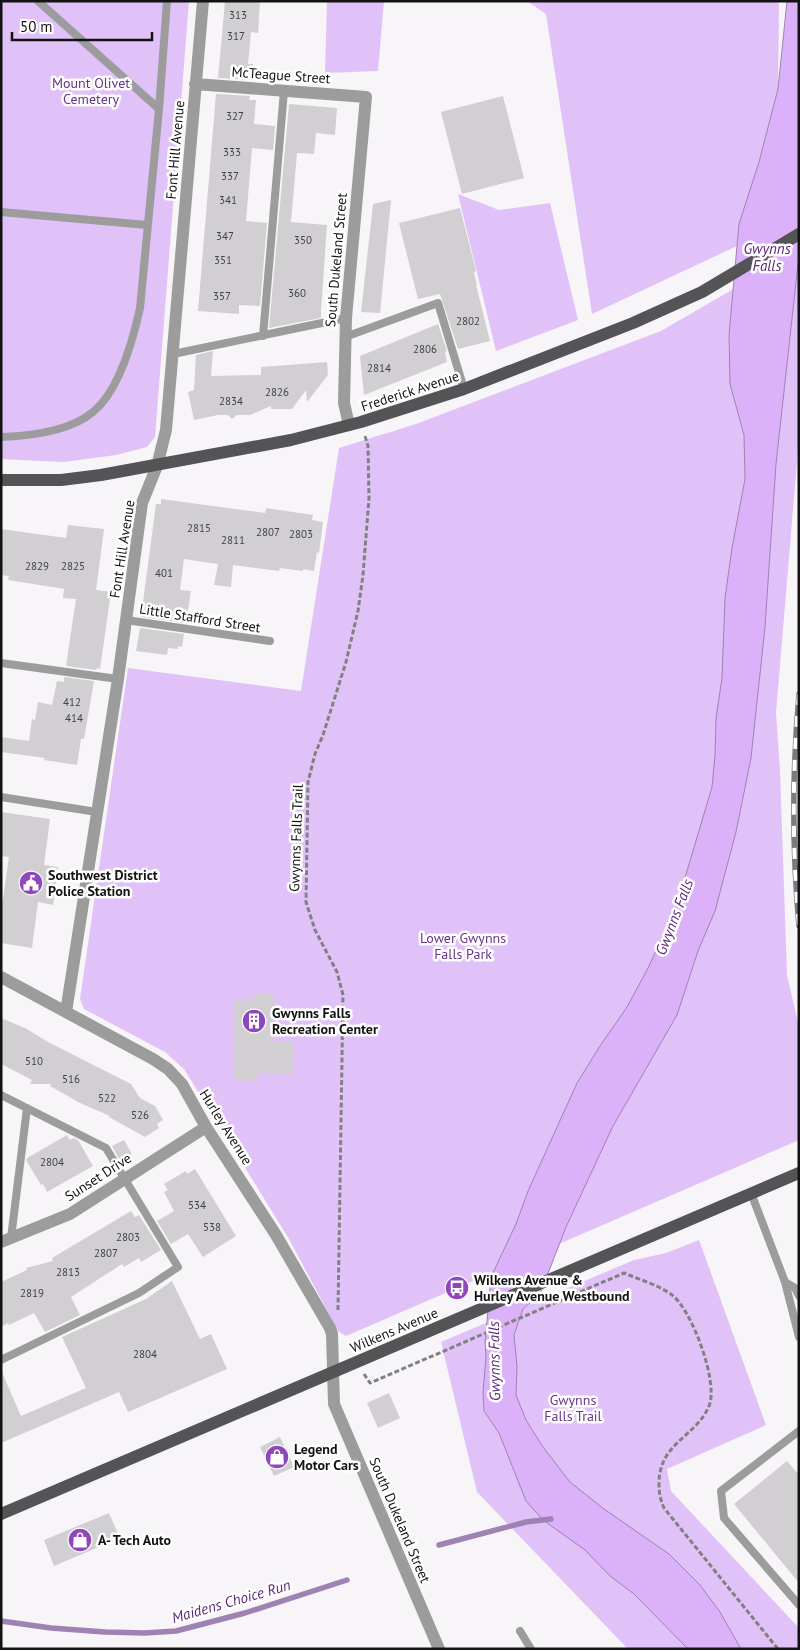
<svg xmlns="http://www.w3.org/2000/svg" width="800" height="1650" viewBox="0 0 800 1650" font-family="'PT Sans',sans-serif">
<rect width="100%" height="100%" fill="#f7f5f8"/>
<path fill="#e1c2f8" d="M1 1H189L155 437 147 447 116 455 64 462 1 459Z
M327 1H384L378 71 325 73Z
M527 1H779L778 89 737 246 592 314 546 14Z
M458 194 499 210 550 203 578 320 496 351Z
M799 251V438L776 713 780 770 787 975 799 1027V1140L346 1336 338 1331 289 1239 184 1069 165 1052 84 1009 80 999 128 668 301 691 339 448 416 424 661 331Z
M699 1240 766 1425 667 1469 671 1491 799 1628V1649H628L477 1492 441 1342 634 1260 666 1253Z"/>
<path fill="#dbb1f9" stroke="#9f82b4" d="M787 1H799V255L776 464 765 627 751 758 736 832 715 911 698 951 677 1015 613 1126 566 1227 540 1294 523 1309 514 1335 517 1366 516 1395 526 1420 543 1447 570 1482 604 1509 669 1554 700 1585 720 1612 741 1649H688L634 1594 610 1576 585 1550 543 1520 526 1501 499 1433 484 1411 483 1392 486 1357 485 1343 491 1277 516 1224 528 1191 577 1083 600 1046 627 1007 648 968 676 908 712 787 715 755 716 718 722 678 725 598 732 548 745 479 744 435 730 384 729 335 739 224 759 162 778 89Z"/>
<g fill="none" stroke-linecap="round" stroke-linejoin="round">
<path stroke="#9f82b4" stroke-width="5.5" d="M439 1545 526 1522 551 1519
M1 1621 51 1628 105 1632 145 1633 176 1631 245 1613 347 1580"/>
</g>
<path fill="#d1cfd2" d="M225 1H260L258 33 251 32 248 64H253L251 80 218 78Z
M216 94 250 96 249 100H256L254 124 275 126 273 150 252 148 246 221 267 223 260 306 239 305V314L198 311Z
M503 96 524 178 462 194 441 112Z
M289 104 337 108 335 135 316 133 314 154 297 153 291 222 327 225 321 311V318L269 328Z
M391 200 380 313 361 312 373 204Z
M460 208 476 271 474 272 477 285H476L490 341 458 349 440 294 418 299 399 223Z
M438 324 447 351 445 352 447 362 364 395 360 356Z
M213 351 211 376 261 375V367L327 362 328 375 307 402 306 390 292 409H271V406L250 415H237L232 419 228 415H218L194 420 188 392 194 390 196 355Z
M161 499 265 513 266 508 313 515 312 520 323 522 319 553 317 552 314 571 303 569V571L280 568 279 571 233 565 231 587 214 585 218 564 184 559 180 590 191 591 186 623 141 617 156 504H161Z
M68 525 104 529 96 590 111 592 100 669 97 668 96 670 66 666 76 599 63 598 64 589 8 580 9 576 1 575V529L66 538Z
M140 628 184 634 182 647 178 646V649L168 648 167 655 136 651Z
M64 677 94 681 84 739H81L77 765 44 760 45 758 1 752V737L29 741 32 719 35 720 38 702 52 705 57 681 64 682Z
M1 812 50 819 44 865 58 867 53 905 38 902 32 948 1 943V900H3L9 857 1 856Z
M253 993H274L273 1041H294L293 1073H257V1081L233 1080 234 1000H253Z
M1 1018 27 1029 48 1042 131 1084 140 1098 155 1106 163 1120 157 1124 159 1128 145 1137 109 1117 110 1116 80 1103 50 1086 51 1084H30L32 1080 1 1064Z
M67 1135 70 1140 73 1138 78 1140 93 1166 47 1192 43 1184 41 1185 26 1160 27 1158Z
M124 1140 132 1154 120 1161 112 1146Z
M195 1169 236 1236 203 1257 188 1234 171 1244 157 1221 174 1211 164 1192 168 1190 164 1184 186 1171 187 1174Z
M131 1211 135 1217 139 1215 161 1250 141 1262 139 1258 124 1267 122 1264 71 1297 80 1315 45 1332 34 1313 9 1325 8 1323 1 1327V1282L27 1270 26 1268 53 1261 52 1258Z
M172 1281 200 1339 211 1334 227 1369 128 1412 119 1392 1 1443V1370L21 1416 86 1388 62 1337 146 1299Z
M389 1393 400 1418 378 1428 367 1403Z
M280 1437 294 1467 274 1476 260 1447Z
M787 1461 799 1475V1583L734 1504Z
M109 1513 120 1538 54 1566 44 1540Z"/>
<g fill="none" stroke-linecap="round" stroke-linejoin="round">
<path stroke="#818082" stroke-width="3" stroke-dasharray="5 2.5" stroke-linecap="butt" d="M338 1310 343 995 337 972 315 930 306 902 308 782 315 754 323 735 346 662 358 611 363 575 369 498 368 446 365 436
M364 1374 370 1383 624 1273C640 1280 659 1285 672 1295 692 1310 719 1383 709 1406 696 1437 659 1443 659 1483 659 1492 660 1499 664 1508L778 1649"/>
<path stroke="#9c9c9d" stroke-width="8" d="M38 1 159 109
M1 212 147 225
M263 336 284 91
M345 337 438 303 464 389
M173 354 346 318
M1 437C30 436 70 431 93 412 119 391 133 340 140 308L159 109 167 1
M126 620 270 641
M1 663 118 679
M1 797 97 812
M1 1095 106 1148 178 1267 139 1293 1 1360
M751 1193 785 1282 799 1337
M11 1238 27 1108
M785 1282 795 1288 799 1296
M799 1431 721 1491 724 1518 799 1605
M520 1631 531 1649"/>
<path stroke="#9c9c9d" stroke-width="12" d="M195 84 366 97 346 318 344 403 349 425
M1 977 153 1059 168 1069 182 1084 206 1127 276 1235 330 1328 332 1334 334 1404 439 1649
M66 1012 118 679 142 503 157 466 166 430 203 1
M1 1242 70 1214 206 1127"/>
<path stroke="#545355" stroke-width="12" d="M1 480H61L101 475 291 440 361 422 464 389 633 323 702 292 799 234
M1 1514 799 1173"/>
<g stroke="#7c7a7c" stroke-width="5.5">
<path id="rail" d="M799 694C792 772 792 849 799 926"/>
</g>
<use href="#rail" stroke="#fff" stroke-width="4" stroke-dasharray="11" stroke-linecap="butt"/>
</g>
<defs>
<g id="civic-disc" transform="scale(1.25)"><circle r="9.5" fill="#8f48bb" stroke="#fff"/><path d="M-.6-6.5H3V-4.5H.6V-3L4-1V1h2V6H-6V1h2V-1L-.6-3ZM-1.2 2.5V6h2.4V2.5Z" fill="#fff"/></g>
<g id="building-disc" transform="scale(1.25)"><circle r="9.5" fill="#8f48bb" stroke="#fff"/><path d="M-4-6H4V6H1V3H-1V6H-4ZM-2.5-4.3h1.7v1.8h-1.7ZM.8-4.3h1.7v1.8H.8ZM-2.5-1h1.7V.8h-1.7ZM.8-1h1.7V.8H.8Z" fill="#fff"/></g>
<g id="bus-disc" transform="scale(1.25)"><circle r="9.5" fill="#8f48bb" stroke="#fff"/><path d="M-5-6H5V4H4V6H2V4H-2V6H-4V4H-5ZM-3.5-4V0h7V-4ZM-3.5 1.2v1.5H-2V1.2ZM2 1.2v1.5H3.5V1.2Z" fill="#fff"/></g>
<g id="shop-disc" transform="scale(1.25)"><circle r="9.5" fill="#8f48bb" stroke="#fff"/><path d="M-5-2.5h2.3a2.7 3.5 0 0 1 5.4 0H5L5.5 6h-11ZM-1.5-2.5h3a1.5 2.3 0 0 0-3 0Z" fill="#fff"/></g>
</defs>
<g fill-rule="evenodd">
<use href="#civic-disc" x="31" y="883"/>
<use href="#building-disc" x="254" y="1021"/>
<use href="#bus-disc" x="457" y="1288"/>
<use href="#shop-disc" x="277" y="1457"/>
<use href="#shop-disc" x="80" y="1540"/>
</g>
<g text-anchor="middle" dominant-baseline="central" stroke-width="5" stroke-linejoin="round" paint-order="stroke">
<g font-size="11" fill="#434244">
<text x="238" y="15">313</text>
<text x="236" y="36">317</text>
<text x="235" y="116">327</text>
<text x="232" y="152">333</text>
<text x="230" y="176">337</text>
<text x="228" y="200">341</text>
<text x="225" y="236">347</text>
<text x="303" y="240">350</text>
<text x="223" y="260">351</text>
<text x="297" y="293">360</text>
<text x="222" y="296">357</text>
<text x="468" y="321">2802</text>
<text x="425" y="349">2806</text>
<text x="379" y="368">2814</text>
<text x="277" y="392">2826</text>
<text x="231" y="401">2834</text>
<text x="199" y="528">2815</text>
<text x="268" y="532">2807</text>
<text x="301" y="534">2803</text>
<text x="233" y="540">2811</text>
<text x="37" y="566">2829</text>
<text x="73" y="566">2825</text>
<text x="164" y="573">401</text>
<text x="72" y="702">412</text>
<text x="74" y="718">414</text>
<text x="34" y="1061">510</text>
<text x="71" y="1079">516</text>
<text x="107" y="1098">522</text>
<text x="140" y="1115">526</text>
<text x="52" y="1162">2804</text>
<text x="197" y="1205">534</text>
<text x="212" y="1227">538</text>
<text x="128" y="1237">2803</text>
<text x="106" y="1253">2807</text>
<text x="68" y="1272">2813</text>
<text x="32" y="1293">2819</text>
<text x="145" y="1354">2804</text>
</g>
<g font-size="14" fill="#141314" stroke="#fff">
<text transform="translate(281 75) rotate(4)">McTeague Street</text>
<text transform="translate(175 150) rotate(-85)">Font Hill Avenue</text>
<text transform="translate(336 260) rotate(-85)">South Dukeland Street</text>
<text transform="translate(410 391) rotate(-18)">Frederick Avenue</text>
<text transform="translate(122 549) rotate(-81)">Font Hill Avenue</text>
<text transform="translate(200 618) rotate(9)">Little Stafford Street</text>
<text transform="translate(296 838) rotate(-88)">Gwynns Falls Trail</text>
<text transform="translate(226 1127) rotate(58)">Hurley Avenue</text>
<text transform="translate(98 1177) rotate(-33)">Sunset Drive</text>
<text transform="translate(394 1330) rotate(-23)">Wilkens Avenue</text>
<text transform="translate(400 1520) rotate(67)">South Dukeland Street</text>
</g>
<g font-size="14" fill="#683588" stroke="#fff">
<text x="91" y="83">Mount Olivet<tspan x="91" dy="16">Cemetery</tspan></text>
<text x="463" y="938">Lower Gwynns<tspan x="463" dy="16">Falls Park</tspan></text>
<text x="573" y="1400">Gwynns<tspan x="573" dy="16">Falls Trail</tspan></text>
</g>
<g font-size="14" font-weight="bold" fill="#141314" stroke="#fff" text-anchor="start">
<text x="48" y="875">Southwest District<tspan x="48" dy="16">Police Station</tspan></text>
<text x="272" y="1013">Gwynns Falls<tspan x="272" dy="16">Recreation Center</tspan></text>
<text x="474" y="1280">Wilkens Avenue &amp;<tspan x="474" dy="16">Hurley Avenue Westbound</tspan></text>
<text x="294" y="1449">Legend<tspan x="294" dy="16">Motor Cars</tspan></text>
<text x="98" y="1540">A- Tech Auto</text>
</g>
<g font-size="15" font-style="italic" fill="#5c287b" stroke="#fff">
<text x="767" y="248">Gwynns<tspan x="767" dy="17">Falls</tspan></text>
<text transform="translate(674 917) rotate(-69)">Gwynns Falls</text>
<text transform="translate(494 1361) rotate(-91)">Gwynns Falls</text>
<text transform="translate(231 1601) rotate(-16)">Maidens Choice Run</text>
</g>
</g>
<rect width="800" height="1650" fill="none" stroke="#141314" stroke-width="5"/>
<path d="M12 32v8h140v-8" fill="none" stroke="#141314" stroke-width="2.5"/>
<text x="20" y="32" font-size="15" fill="#141314" stroke="#ffffff" stroke-width="4" paint-order="stroke">50 m</text>
</svg>
